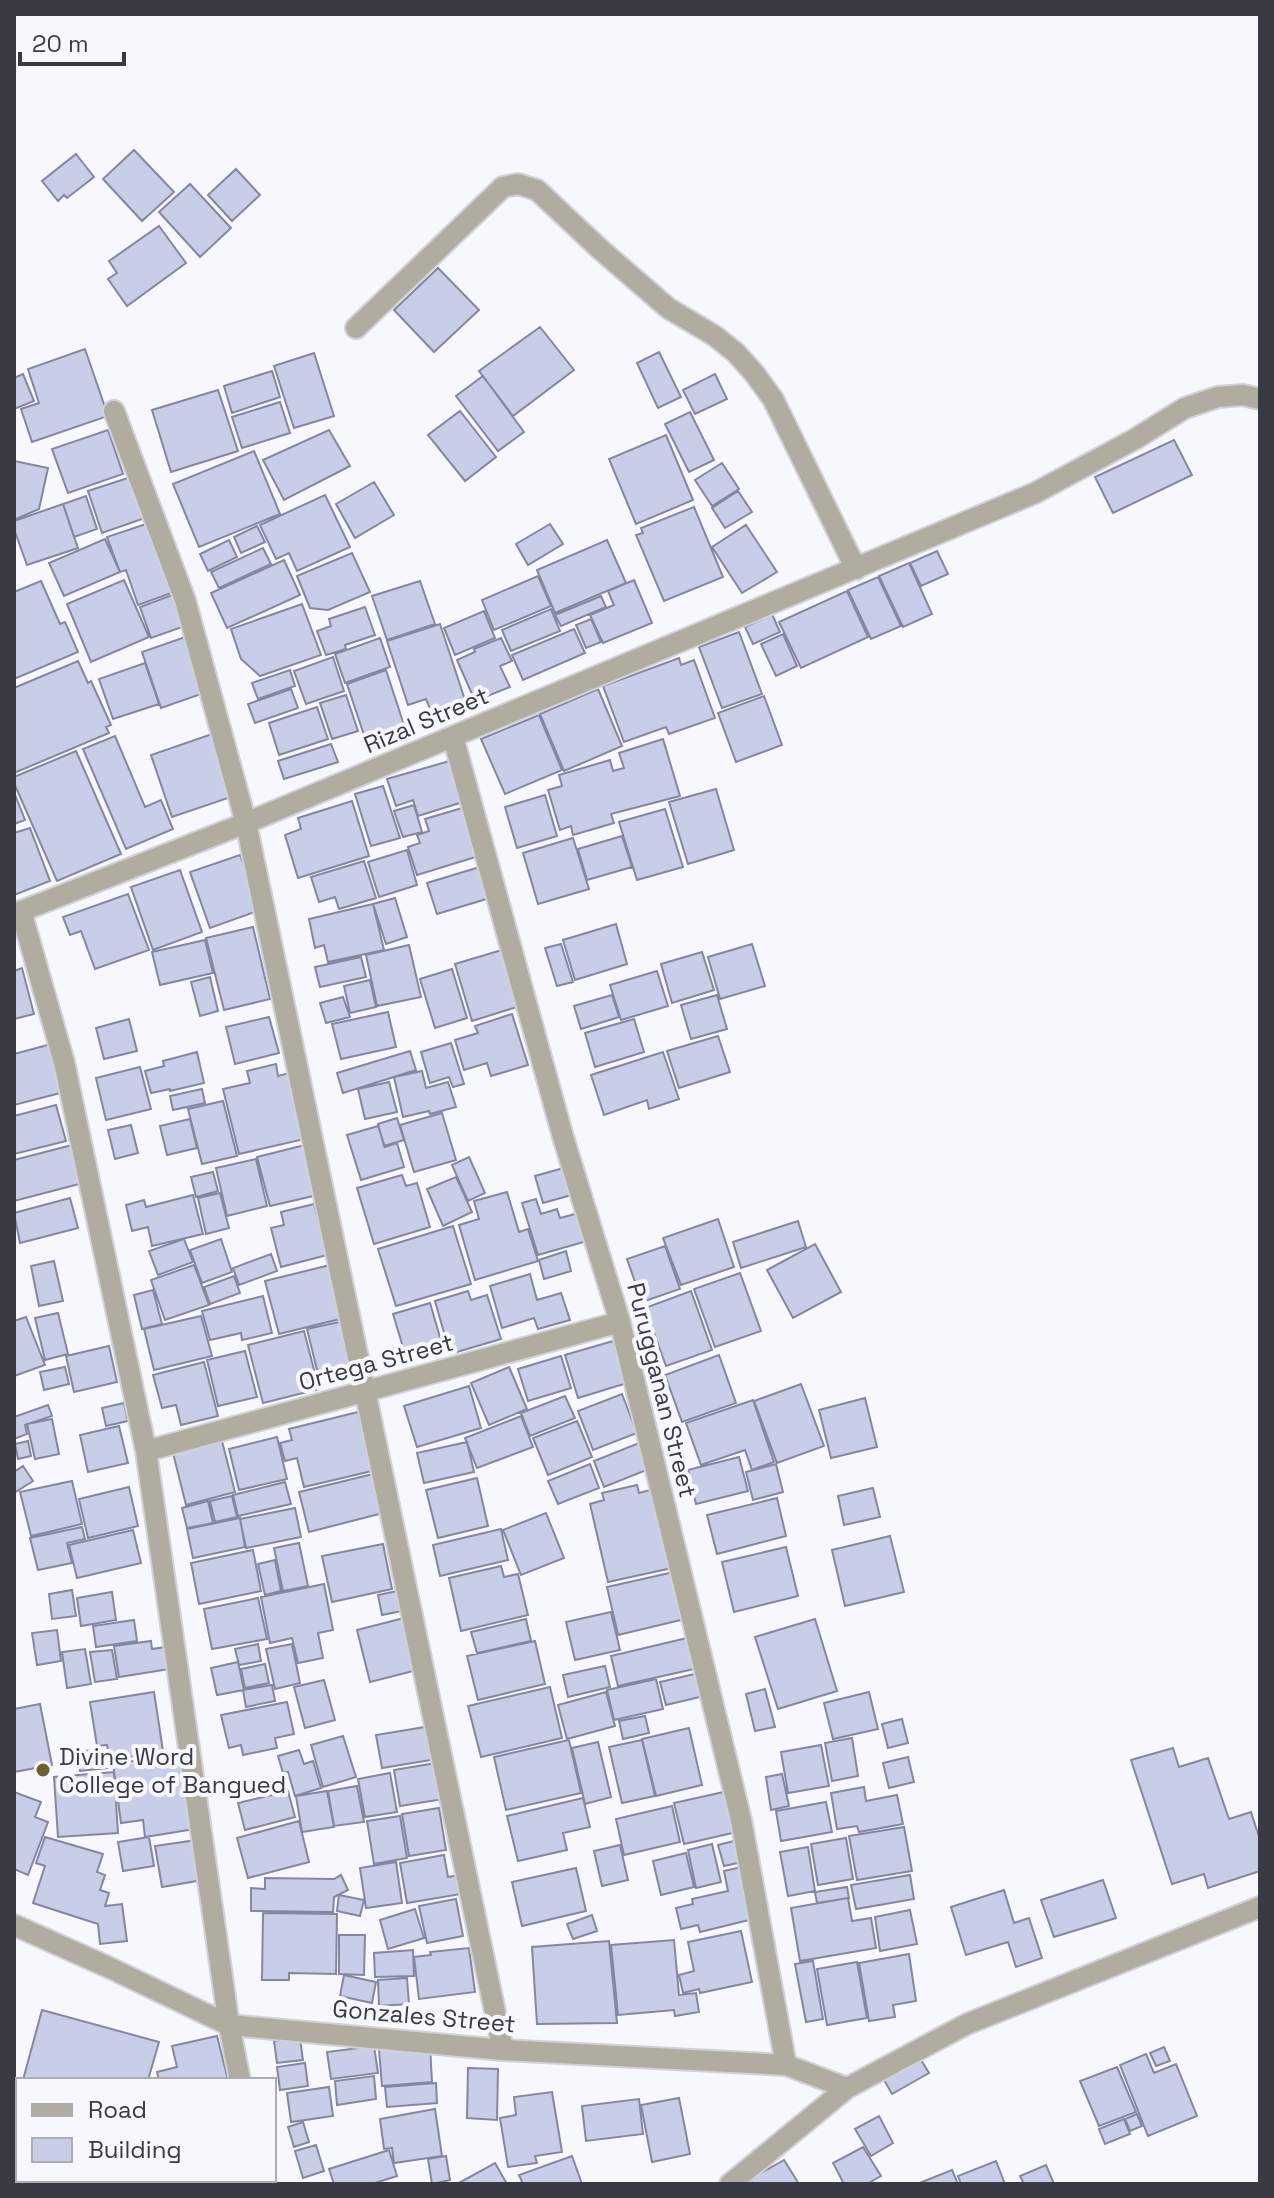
<svg xmlns="http://www.w3.org/2000/svg" width="1274" height="2198" viewBox="0 0 1274 2198" font-family="'Space Grotesk',sans-serif">
<rect width="100%" height="100%" fill="#f7f8fe"/>
<path fill="#c9cee8" stroke="#84879f" stroke-width="2" d="M134 150 174 192 142 221 103 179Z
M76 154 94 177 67 198 64 195 58 201 42 181Z
M236 169 260 195 232 221 208 195Z
M190 184 231 228 200 257 159 212Z
M159 226 186 263 127 306 108 279 117 273 109 261Z
M438 268 479 310 434 352 394 310Z
M540 327 574 370 513 416 479 371Z
M85 349 108 416 32 442 21 409 39 403 28 369Z
M659 352 681 397 658 408 637 363Z
M314 353 334 416 294 428 274 366Z
M272 371 280 397 232 413 224 386Z
M23 374 34 401 14 409V378Z
M715 374 727 399 695 414 683 390Z
M483 376 524 432 498 451 456 396Z
M218 390 238 451 171 472 152 410Z
M280 402 290 433 242 448 232 417Z
M460 411 496 457 465 481 428 435Z
M690 412 714 460 689 472 665 424Z
M108 430 123 474 68 493 52 449Z
M329 430 350 466 284 500 263 460Z
M666 435 693 500 636 524 609 459Z
M1174 440 1192 475 1113 513 1095 477Z
M254 451 280 514 199 547 173 484Z
M14 461 48 468 39 509 16 519 14 518Z
M722 463 739 489 712 506 695 480Z
M131 477 145 518 102 533 88 491Z
M374 482 394 515 355 538 336 504Z
M738 491 752 512 725 528 712 508Z
M325 495 350 547 297 571 289 553 276 559 260 525Z
M86 496 97 529 74 537 63 504Z
M63 504 78 548 27 565 14 529V521Z
M694 507 723 577 664 601 636 535 643 533 641 528Z
M149 523 177 591 138 605 126 570 120 572 107 537Z
M550 524 563 544 528 565 516 544Z
M746 525 777 572 742 593 712 547Z
M257 526 265 542 241 553 234 537Z
M105 539 120 572 64 596 49 563Z
M229 540 237 557 208 571 200 554Z
M607 540 626 583 555 613 537 570Z
M263 548 271 564 219 588 211 572Z
M937 551 948 574 921 586 910 563Z
M352 553 370 592 328 610 310 608 297 576Z
M284 560 300 595 227 628 211 593Z
M909 563 932 614 903 627 879 576Z
M538 576 551 606 494 630 482 600Z
M878 577 901 626 871 639 848 590Z
M124 580 149 637 91 662 67 604Z
M634 580 652 623 603 643 590 615 614 605 608 591Z
M41 581 60 624 65 622 78 652 14 679V592Z
M420 581 435 624 387 640 372 596Z
M847 591 868 637 801 668 779 622Z
M175 594 185 626 151 638 140 607Z
M601 596 606 607 561 626 555 615Z
M302 604 321 655 260 676 241 659 231 629Z
M365 607 375 635 345 645 346 649 326 655 317 631 331 626 329 619Z
M551 609 560 631 511 651 502 630Z
M484 611 495 638 455 655 444 628Z
M772 614 780 632 753 644 745 627Z
M591 619 601 642 586 648 576 625Z
M440 624 465 700 431 711 426 699 408 705 387 641Z
M574 629 585 653 523 680 512 655Z
M739 632 762 694 722 708 699 647Z
M783 634 797 666 776 676 761 644Z
M188 636 207 692 161 708 142 652Z
M380 638 390 667 345 683 335 654Z
M501 638 512 661 500 666 510 687 475 701 457 660 475 652 474 649Z
M333 657 344 691 306 704 294 671Z
M679 658 681 665 694 660 715 718 669 734 666 727 624 742 603 686Z
M78 661 88 683 91 681 111 725 106 727 109 733 14 773V688Z
M145 663 159 704 113 719 99 679Z
M290 670 295 686 258 699 252 683Z
M386 670 407 734 368 747 347 684Z
M291 689 298 708 255 723 248 704Z
M598 689 622 746 564 771 540 714Z
M346 695 358 731 332 739 320 703Z
M764 696 782 745 736 762 718 713Z
M317 707 328 739 279 755 269 723Z
M539 715 562 770 505 794 481 739Z
M212 734 234 796 172 817 151 755Z
M115 736 145 807 161 800 173 829 126 849 83 749Z
M663 739 680 796 611 814 614 823 573 835 571 826 560 830 548 790 562 786 559 775 610 760 613 771 624 768 619 753Z
M331 744 338 762 284 779 278 761Z
M76 751 121 854 57 881 14 783V777Z
M453 760 466 801 418 816 413 800 396 806 387 779Z
M383 786 400 838 371 846 355 794Z
M716 789 734 850 688 864 669 802Z
M14 792 25 820 14 824Z
M545 795 557 836 517 848 505 807Z
M352 801 369 856 298 878 285 835 301 829 298 818Z
M414 805 422 832 403 837 394 811Z
M462 808 465 820 471 819 482 855 417 875 408 847 420 843 417 835 429 831 425 819Z
M665 809 683 867 637 880 619 822Z
M30 828 50 881 14 895V833Z
M622 836 632 867 587 880 578 849Z
M573 838 589 889 538 904 523 853Z
M407 850 417 885 379 897 368 862Z
M240 855 260 910 210 928 190 872Z
M364 861 376 898 339 909 335 897 319 902 311 877Z
M483 866 493 897 437 914 427 883Z
M180 870 202 932 153 950 131 887Z
M128 894 149 950 95 969 81 931 70 935 63 917Z
M395 898 407 937 386 944 373 904Z
M373 904 384 950 328 962 324 945 315 948 309 919Z
M616 924 627 964 575 980 563 940Z
M253 927 270 999 224 1010 206 938Z
M205 940 213 973 160 985 152 952Z
M561 944 573 982 557 986 545 948Z
M752 944 765 986 720 999 708 957Z
M409 945 421 997 377 1006 366 955Z
M505 949 523 1005 472 1021 455 964Z
M702 952 714 990 672 1003 661 964Z
M361 957 366 977 320 987 315 967Z
M22 968 34 1014 14 1019V971Z
M452 969 467 1018 435 1028 420 979Z
M657 971 668 1006 621 1020 610 985Z
M210 977 218 1011 200 1016 191 982Z
M370 980 376 1007 350 1013 344 986Z
M612 995 619 1017 581 1029 574 1006Z
M717 995 727 1029 691 1039 681 1005Z
M343 997 350 1017 326 1023 320 1003Z
M388 1012 396 1047 341 1059 332 1024Z
M512 1014 528 1065 491 1076 487 1063 464 1070 455 1040 478 1033 475 1026Z
M269 1017 279 1053 235 1064 226 1027Z
M129 1019 137 1051 104 1059 96 1028Z
M634 1019 644 1052 595 1067 585 1033Z
M718 1036 730 1072 679 1088 667 1051Z
M55 1043 68 1091 14 1105V1054Z
M451 1043 464 1084 453 1087 449 1077 430 1083 421 1052Z
M410 1051 416 1070 343 1093 337 1073Z
M197 1052 204 1083 170 1091V1089L151 1093 145 1071 164 1066 163 1061Z
M663 1052 679 1099 649 1109 647 1100 604 1115 591 1075Z
M276 1064 278 1076 293 1072 309 1138 239 1154 223 1089 250 1083 247 1071Z
M140 1067 151 1109 106 1120 96 1078Z
M422 1071 426 1088 448 1082 456 1107 430 1114 429 1111 403 1117 394 1077Z
M389 1082 397 1112 365 1119 358 1089Z
M202 1089 205 1103 173 1110 170 1096Z
M223 1101 237 1156 202 1164 188 1109Z
M56 1105 66 1141 14 1154V1116Z
M442 1113 456 1160 414 1172 400 1125Z
M397 1118 404 1140 384 1146 378 1124Z
M190 1119 197 1148 167 1155 160 1126Z
M131 1125 138 1153 115 1159 108 1130Z
M378 1126 385 1147 397 1143 404 1167 361 1180 347 1135Z
M309 1144 322 1194 270 1206 257 1157Z
M72 1145 83 1183 14 1201V1160Z
M469 1157 485 1193 468 1201 452 1165Z
M256 1159 267 1206 227 1216 216 1168Z
M567 1167 575 1194 543 1203 535 1176Z
M213 1172 218 1191 196 1197 191 1177Z
M402 1175 406 1186 417 1183 430 1227 374 1244 357 1188Z
M456 1177 472 1212 443 1226 427 1189Z
M507 1192 519 1232 528 1229 538 1261 475 1280 459 1225 479 1219 474 1201Z
M220 1193 229 1228 206 1234 198 1198Z
M193 1195 203 1234 152 1246 148 1227 132 1231 126 1205 144 1200 146 1207Z
M70 1198 78 1228 20 1243 14 1213Z
M536 1199 541 1214 557 1209 560 1218 579 1213 587 1241 538 1255 522 1203Z
M314 1204 327 1255 281 1267 271 1228 284 1225 281 1212Z
M718 1219 734 1267 681 1285 663 1238Z
M798 1221 806 1247 741 1268 733 1242Z
M453 1226 471 1284 396 1306 378 1249Z
M184 1239 193 1262 158 1275 149 1251Z
M221 1239 232 1272 202 1283 190 1250Z
M815 1244 841 1292 793 1318 767 1270Z
M665 1246 680 1289 642 1302 627 1259Z
M566 1251 571 1271 544 1279 539 1260Z
M271 1254 277 1271 239 1285 233 1268Z
M54 1261 63 1301 39 1306 31 1266Z
M194 1265 209 1305 165 1320 151 1280Z
M330 1265 344 1318 279 1334 265 1281Z
M740 1273 761 1331 715 1347 694 1289Z
M530 1274 537 1300 561 1293 570 1320 538 1329 534 1318 502 1328 490 1286Z
M234 1276 240 1293 210 1304 204 1287Z
M153 1290 162 1324 142 1329 134 1295Z
M468 1291 471 1300 487 1295 501 1339 450 1354 435 1301Z
M691 1291 712 1350 666 1366 645 1308Z
M263 1296 272 1333 242 1340 241 1333 210 1340 202 1311Z
M430 1303 442 1344 405 1354 393 1314Z
M58 1313 68 1354 45 1360 35 1318Z
M201 1316 212 1356 154 1370 144 1329Z
M26 1317 45 1365 14 1376V1321Z
M344 1321 356 1370 319 1378 307 1329Z
M304 1331 319 1389 263 1403 248 1345Z
M613 1341 627 1383 578 1398 565 1355Z
M109 1346 117 1382 74 1392 66 1356Z
M245 1351 257 1397 218 1406 207 1360Z
M719 1355 736 1403 682 1422 665 1375Z
M561 1356 571 1388 528 1401 518 1369Z
M204 1362 218 1416 181 1425 176 1405 162 1408 153 1375Z
M65 1367 69 1384 44 1390 40 1372Z
M509 1367 527 1409 489 1425 471 1383Z
M801 1384 824 1446 777 1463 754 1401Z
M469 1386 481 1428 417 1447 404 1406Z
M622 1394 637 1433 593 1450 578 1411Z
M565 1396 575 1418 530 1436 521 1413Z
M865 1398 877 1447 831 1458 819 1410Z
M753 1400 774 1462 752 1470 745 1450 701 1465 686 1423Z
M124 1403 128 1421 106 1426 102 1408Z
M48 1405 52 1416 25 1425 27 1434 14 1439V1417Z
M358 1412 372 1471 304 1487 297 1458 285 1461 280 1443 292 1440 289 1429Z
M521 1416 533 1447 477 1468 465 1438Z
M52 1419 59 1454 35 1459 27 1424Z
M577 1421 592 1457 548 1475 533 1438Z
M119 1426 128 1463 88 1472 80 1435Z
M277 1437 287 1479 239 1490 229 1449Z
M28 1441 31 1456 18 1459 15 1444Z
M222 1441 235 1492 186 1505 173 1453Z
M467 1442 474 1472 424 1483 417 1453Z
M639 1443 649 1469 604 1487 594 1461Z
M739 1457 748 1491 696 1504 688 1470Z
M590 1464 599 1488 558 1504 548 1481Z
M776 1464 783 1492 753 1500 746 1472Z
M23 1466 33 1481 14 1493V1472Z
M373 1474 383 1513 309 1532 299 1492Z
M477 1478 488 1526 438 1538 426 1490Z
M72 1481 82 1524 31 1536 20 1492Z
M285 1482 291 1504 238 1516 233 1495Z
M637 1485 639 1493 654 1489 672 1568 608 1582 590 1504 604 1500 602 1493Z
M129 1487 138 1526 88 1538 79 1499Z
M873 1488 880 1517 844 1525 838 1496Z
M232 1496 237 1517 215 1522 210 1501Z
M777 1498 786 1536 717 1554 707 1515Z
M208 1501 213 1523 187 1528 182 1508Z
M295 1508 301 1537 246 1548 240 1519Z
M546 1513 564 1558 521 1575 503 1530Z
M240 1518 245 1547 193 1558 187 1529Z
M82 1527 85 1539 67 1543 72 1563 38 1570 30 1538Z
M501 1529 508 1560 440 1576 433 1545Z
M133 1530 141 1563 77 1578 69 1545Z
M890 1536 904 1592 845 1606 832 1550Z
M299 1543 308 1586 283 1591 274 1548Z
M383 1544 392 1589 332 1602 322 1556Z
M786 1547 798 1596 734 1612 722 1562Z
M253 1550 261 1591 199 1604 191 1563Z
M275 1560 281 1591 265 1595 258 1564Z
M501 1566 504 1577 518 1574 528 1615 461 1631 449 1578Z
M674 1572 685 1619 618 1635 607 1587Z
M324 1584 333 1630 318 1633 323 1658 298 1663 292 1638 270 1643 261 1597Z
M72 1590 76 1616 52 1619 49 1594Z
M402 1590 407 1610 382 1615 378 1595Z
M112 1592 116 1620 81 1626 77 1598Z
M258 1598 267 1639 212 1649 204 1609Z
M611 1612 620 1650 575 1660 566 1622Z
M404 1618 417 1670 370 1682 357 1630Z
M526 1619 531 1641 477 1653 471 1632Z
M815 1619 837 1691 778 1709 755 1637Z
M134 1620 137 1641 96 1647 93 1626Z
M57 1630 61 1661 37 1665 32 1633Z
M687 1638 694 1669 618 1686 611 1656Z
M151 1641 152 1649 173 1646 176 1668 119 1677 114 1646Z
M535 1641 545 1684 478 1700 467 1656Z
M258 1644 261 1661 239 1665 235 1649Z
M292 1644 300 1683 275 1689 266 1649Z
M85 1649 91 1684 67 1688 62 1652Z
M112 1650 117 1679 95 1682 90 1652Z
M238 1662 244 1690 217 1695 211 1668Z
M265 1664 269 1683 245 1688 241 1669Z
M605 1666 610 1687 568 1697 563 1675Z
M699 1673 704 1696 666 1705 660 1682Z
M656 1679 663 1709 614 1720 607 1690Z
M324 1680 335 1720 305 1728 294 1687Z
M272 1685 275 1701 246 1707 243 1690Z
M550 1687 562 1738 481 1757 468 1706Z
M765 1689 775 1727 755 1731 746 1694Z
M154 1692 163 1751 110 1760 107 1745 97 1746 90 1702Z
M606 1692 615 1726 567 1739 558 1705Z
M869 1692 878 1729 833 1739 824 1703Z
M287 1702 294 1734 275 1738 277 1748 243 1755 241 1745 229 1748 221 1715Z
M40 1704 52 1765 14 1772V1709Z
M645 1716 649 1733 623 1739 619 1721Z
M902 1719 908 1743 888 1748 882 1724Z
M431 1726 437 1759 382 1768 376 1735Z
M689 1728 702 1785 656 1796 642 1739Z
M343 1736 356 1777 323 1787 311 1745Z
M852 1738 858 1776 832 1781 825 1743Z
M569 1740 581 1793 506 1810 494 1757Z
M642 1740 655 1796 622 1803 609 1747Z
M598 1742 611 1797 585 1804 572 1748Z
M821 1745 829 1786 788 1793 781 1752Z
M1173 1748 1179 1767 1208 1758 1229 1819 1251 1812 1260 1840V1871L1208 1888 1204 1874 1172 1884 1131 1760Z
M106 1750 107 1768 80 1771 78 1751Z
M299 1750 304 1764 313 1761 321 1788 295 1796 288 1772 283 1773 278 1756Z
M181 1754 201 1828 145 1837 143 1820 121 1823 113 1764Z
M908 1757 914 1782 889 1788 883 1763Z
M436 1763 443 1799 400 1806 394 1770Z
M114 1772 118 1833 58 1837 54 1777Z
M390 1773 397 1812 365 1817 358 1779Z
M782 1774 789 1806 771 1810 766 1777Z
M357 1786 364 1822 334 1826 328 1791Z
M864 1787 866 1801 897 1795 903 1824 859 1832 857 1826 837 1829 831 1793Z
M288 1791 295 1817 245 1830 238 1803Z
M327 1791 334 1827 302 1832 296 1796Z
M728 1791 737 1832 684 1844 674 1803Z
M14 1792 41 1802 35 1817 48 1822 28 1875 14 1869Z
M583 1798 590 1827 563 1833 567 1850 518 1861 507 1816Z
M826 1802 832 1832 781 1841 776 1811Z
M672 1806 680 1842 624 1855 616 1819Z
M439 1808 446 1850 409 1856 402 1814Z
M400 1816 407 1858 374 1864 367 1821Z
M299 1821 309 1862 248 1878 237 1838Z
M904 1827 912 1871 857 1880 849 1836Z
M45 1837 103 1854 97 1872 105 1875 100 1890 109 1893 105 1906 122 1904 127 1941 100 1944 98 1924 33 1903 45 1866 36 1863Z
M149 1837 154 1866 123 1871 118 1842Z
M846 1838 853 1879 818 1885 811 1844Z
M742 1839 747 1861 724 1866 718 1845Z
M197 1840 203 1880 162 1887 155 1846Z
M712 1844 721 1882 696 1888 688 1850Z
M620 1845 628 1880 602 1886 594 1851Z
M808 1847 815 1891 788 1896 780 1852Z
M686 1853 694 1887 661 1895 653 1861Z
M444 1855 448 1877 459 1875 461 1894 407 1903 400 1863Z
M396 1862 402 1903 366 1908 360 1868Z
M746 1866 752 1893 744 1896 749 1920 700 1932 698 1925 681 1929 676 1908 693 1904 692 1899 728 1891 724 1871Z
M576 1868 586 1911 522 1926 512 1882Z
M341 1875 348 1890 334 1897 333 1912 251 1911V1888L265 1889V1878L334 1879Z
M910 1875 914 1899 856 1909 851 1885Z
M1103 1880 1116 1918 1054 1937 1041 1900Z
M847 1887 849 1898 817 1903 815 1892Z
M1004 1890 1014 1923 1029 1918 1042 1958 1016 1967 1008 1942 966 1955 951 1907Z
M339 1895 364 1900 360 1916 337 1911Z
M848 1898 852 1921 871 1918 876 1948 800 1961 791 1908Z
M456 1899 463 1936 427 1943 419 1906Z
M415 1909 424 1938 388 1949 380 1920Z
M910 1910 917 1944 880 1951 875 1917Z
M263 1913 337 1914 336 1974 289 1973V1980H262Z
M592 1915 597 1931 573 1939 567 1924Z
M741 1931 752 1982 700 1993 699 1989 683 1993 679 1975 694 1971 688 1942Z
M339 1935H365L364 1975 339 1974Z
M674 1940 679 1995 696 1993 699 2012 675 2016 674 2010 618 2015 611 1945Z
M609 1941 617 2023 537 2024 532 1947Z
M469 1948 475 1992 419 1999 414 1957 431 1955 430 1952Z
M413 1950 414 1976 375 1977 374 1953Z
M909 1954 916 2001 893 2005 895 2017 869 2021 859 1963Z
M813 1961 823 2019 806 2022 795 1964Z
M857 1962 867 2018 827 2025 817 1969Z
M344 1975 376 1982 372 2003 340 1996Z
M407 1978 409 2004 379 2006 378 1980Z
M42 2010 159 2042 148 2080H23Z
M217 2036 228 2080H159L157 2072 177 2067 172 2046Z
M300 2038 303 2060 277 2063 274 2041Z
M374 2046 378 2073 331 2079 327 2052Z
M430 2046 432 2082 382 2086 379 2050Z
M1164 2047 1170 2061 1156 2066 1150 2053Z
M1146 2054 1154 2073 1176 2064 1197 2116 1148 2136 1120 2065Z
M921 2060 929 2073 892 2094 884 2080Z
M305 2063 308 2086 280 2090 277 2067Z
M1117 2067 1136 2112 1099 2126 1080 2081Z
M468 2068 498 2069 497 2120 467 2118Z
M374 2076 376 2099 337 2105 335 2081Z
M436 2083 437 2103 387 2107 385 2087Z
M329 2087 333 2116 291 2122 287 2093Z
M552 2092 562 2152 535 2156 537 2163 508 2167 500 2118 516 2115 514 2097Z
M679 2098 690 2154 652 2162 641 2105Z
M639 2099 643 2134 586 2141 582 2106Z
M435 2109 442 2156 394 2163 392 2148 384 2149 380 2119Z
M1137 2114 1142 2126 1130 2131 1125 2119Z
M879 2116 893 2143 871 2156 855 2129Z
M1124 2119 1130 2134 1105 2144 1099 2129Z
M303 2122 309 2142 294 2147 288 2127Z
M316 2145 324 2171 303 2178 295 2151Z
M863 2147 881 2176 867 2184H844L833 2163Z
M389 2150 397 2176 372 2184H334L329 2169Z
M446 2156 450 2180 432 2184 428 2159Z
M572 2156 582 2184H523L519 2175Z
M784 2160 799 2184H753L750 2179Z
M996 2161 1005 2184H961L958 2176Z
M495 2163 507 2184H457Z
M1046 2165 1054 2184H1024L1020 2176Z
M952 2170 958 2184H917Z
M160 2180H248V2182L161 2184Z"/>
<g fill="none" stroke-linecap="round" stroke-linejoin="round">
<g stroke="#d1d2d9" stroke-width="24">
<path id="minor" d="M356 328 503 187 518 184 537 190 601 250 668 308 715 336 736 353 754 373 773 399 856 569
M114 411 185 600 246 823 503 2050
M453 737 563 1137 620 1322 741 1820 786 2065
M21 911 64 1062 146 1451 229 2025 240 2080
M14 914 246 823 1035 493 1135 439 1185 408 1218 397 1243 395 1260 399
M146 1451 620 1322
M14 1925 108 1967 229 2025 503 2050 786 2065 847 2088
M258 2180 259 2184
M730 2184 847 2088 967 2024 1260 1907"/>
</g>
<use href="#minor" stroke="#b0ac9f" stroke-width="20"/>
</g>
<circle fill="#6e602d" stroke="#f7f8fe" stroke-width="3" cx="43" cy="1770" r="8"/>
<g text-anchor="middle" dominant-baseline="central" stroke-width="8" stroke-linejoin="round" paint-order="stroke">
<g font-size="24" fill="#383a44" stroke="#f7f8fe">
<text transform="translate(426 720) rotate(-23)">Rizal Street</text>
<text transform="translate(376 1362) rotate(-15)">Ortega Street</text>
<text transform="translate(662 1390) rotate(76)">Purugganan Street</text>
<text transform="translate(424 2016) rotate(5)">Gonzales Street</text>
</g>
<g font-size="24" fill="#383a44" stroke="#f7f8fe" text-anchor="start">
<text x="59" y="1756">Divine Word<tspan x="59" dy="28">College of Bangued</tspan></text>
</g>
</g>
<rect width="1274" height="2198" fill="none" stroke="#383a44" stroke-width="32"/>
<rect x="16" y="2078" width="260" height="104" fill="#f7f8fe" stroke="#abacb4" stroke-width="2"/>
<rect x="32" y="2104" width="40" height="12" fill="#b0ac9f" stroke="#abacb4" stroke-width="2"/>
<text x="88" y="2118" font-size="24" fill="#383a44">Road</text>
<rect x="32" y="2138" width="40" height="24" fill="#c9cee8" stroke="#abacb4" stroke-width="2"/>
<text x="88" y="2158" font-size="24" fill="#383a44">Building</text>
<path d="M20 52v12h104v-12" fill="none" stroke="#383a44" stroke-width="4"/>
<text x="32" y="52" font-size="24" fill="#383a44" stroke="#f7f8fe" stroke-width="6" paint-order="stroke">20 m</text>
</svg>
